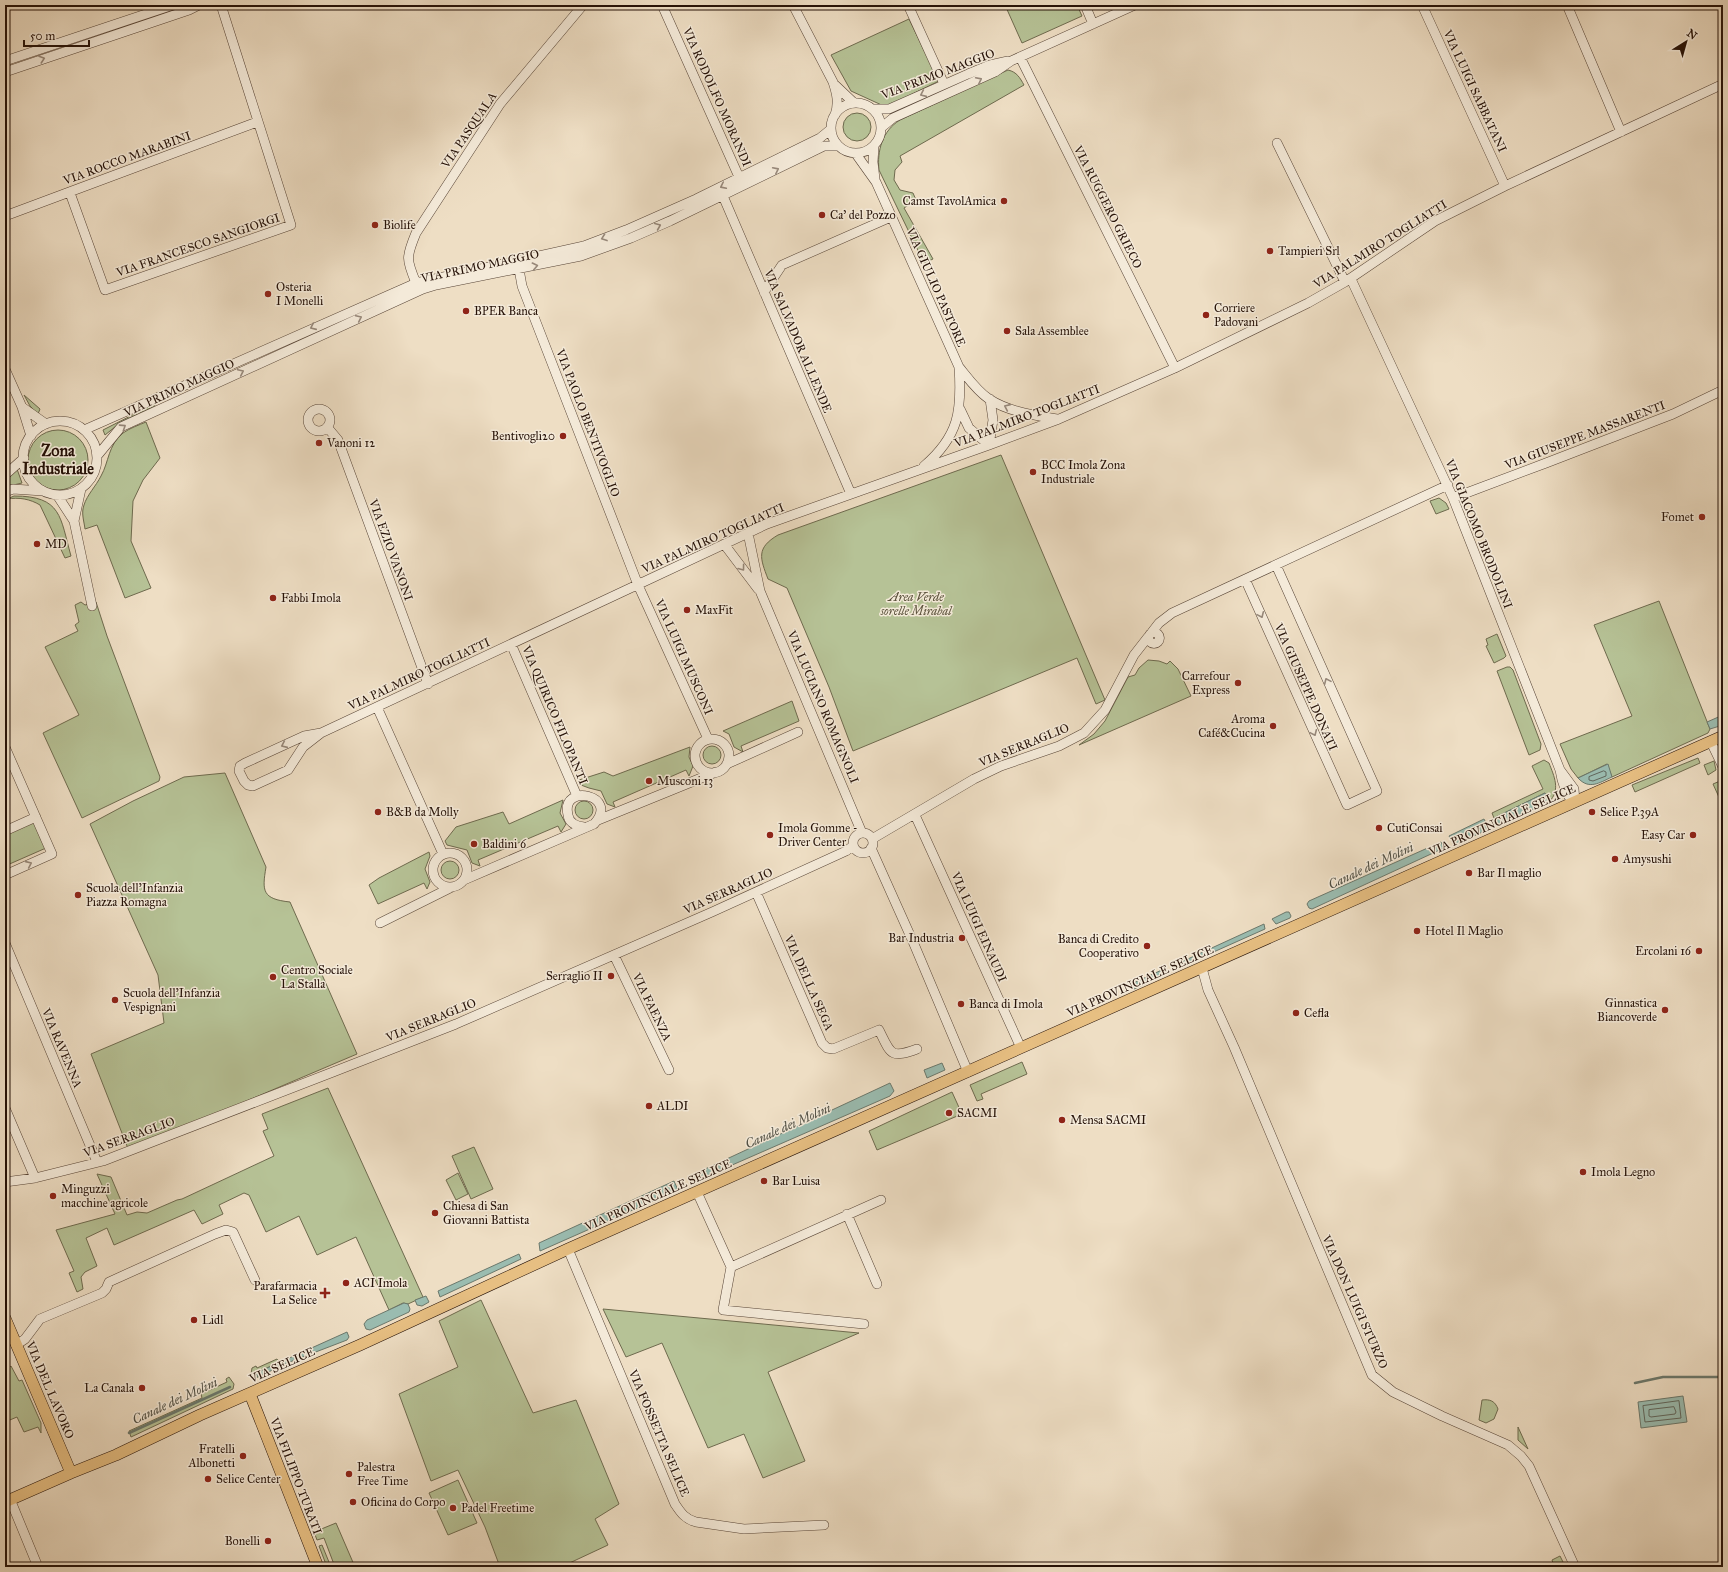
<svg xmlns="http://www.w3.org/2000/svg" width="1728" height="1572" viewBox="0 0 1728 1572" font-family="'IM FELL Great Primer',serif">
<rect width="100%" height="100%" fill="#eedec4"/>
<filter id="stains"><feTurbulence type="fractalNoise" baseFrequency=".005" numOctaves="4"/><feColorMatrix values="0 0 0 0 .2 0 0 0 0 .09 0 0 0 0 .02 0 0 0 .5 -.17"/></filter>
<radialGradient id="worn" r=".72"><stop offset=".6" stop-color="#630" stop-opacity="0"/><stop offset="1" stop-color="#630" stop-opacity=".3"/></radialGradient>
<path fill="#b6c296" stroke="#6e6a4e" d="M1005 5H1077L1082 16 1022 43Z
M909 19 939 81 886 107 851 91 831 55Z
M1008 70C1017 72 1020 78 1024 85L900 156 902 162 895 170 894 180 900 190 913 193 916 200 904 208 933 259 924 263 879 170C877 151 882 131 900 120Z
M843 127a14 14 0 1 1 28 0a14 14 0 1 1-28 0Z
M24 395 40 409 38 414 30 406Z
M154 404 155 406 121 422 105 435 103 430Z
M146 422 160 458 143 480 133 501 131 541 151 588 125 598 97 525 85 529C84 521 81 513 84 505 87 495 96 486 101 476 109 462 108 445 123 433 130 428 139 425 146 422Z
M28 460a30 30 0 1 1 60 0a30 30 0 1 1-60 0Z
M1001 455 1105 700 1096 704 1077 658 853 751 829 687 787 588 768 579C760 558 756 548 778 535Z
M17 469 22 483 5 487V478Z
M14 496C62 496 60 517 71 556L65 558 40 505C30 499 19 497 7 499Z
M1439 498 1446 503 1449 509 1436 514 1430 501Z
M1659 601 1710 729 1708 733 1612 777 1607 764 1578 778 1571 769 1560 744 1632 716 1594 625Z
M81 602 85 605 96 602 107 636 160 777 159 781 82 818 43 733 79 715 45 647 78 631 75 625 79 622 75 605Z
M1497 634 1506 656 1504 658 1494 663 1486 646 1488 645 1486 639Z
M1148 660 1159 661 1167 664 1170 661 1178 669 1191 696 1079 745 1094 734 1105 721 1128 677 1135 675 1139 668Z
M1507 667H1510L1513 670 1541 744 1540 750 1529 755 1497 671Z
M792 701 799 721 741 746 743 752 734 747 729 734 723 731Z
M703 755a9 9 0 1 1 18 0a9 9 0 1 1-18 0Z
M690 747 689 757 693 766 689 776 686 770 613 802 615 807 607 804 601 791 589 788 581 785 579 780 604 772 613 776Z
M1698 758 1700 763 1635 792 1632 785Z
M1544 760 1549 763C1554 776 1561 790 1549 802L1545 793 1494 818 1492 813 1543 789 1532 766Z
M1714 761 1716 770 1708 775 1704 765Z
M225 773 266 867C262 891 262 899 290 902L357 1054 129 1151 91 1054 164 1023 158 975 90 824 133 801 184 777Z
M1720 781 1723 782V786L1721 788 1723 793V806L1713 784Z
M563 800 560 813 566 824 561 832 558 826 478 860 480 866 472 863 467 850 447 845 445 841 456 827 503 812 509 824Z
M575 810a9 9 0 1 1 18 0a9 9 0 1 1-18 0Z
M34 822 46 848 5 866V835Z
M429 852 430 856 425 869 430 882 427 889 424 883 378 904 369 885 379 878Z
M441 870a9 9 0 1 1 18 0a9 9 0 1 1-18 0Z
M1022 1062 1027 1074 981 1094 983 1099 977 1101 970 1085Z
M328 1088 423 1297 408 1304 403 1303 389 1310 356 1237 317 1255 299 1216 266 1232 249 1195 244 1193 219 1205 223 1214 202 1224 194 1210 114 1245 107 1228 86 1238 97 1266 85 1272 81 1277 83 1289 77 1292 69 1273 74 1271 56 1230 115 1214 97 1174 111 1177 127 1215 137 1212 147 1213 177 1200 182 1199 274 1156 263 1131 268 1129 262 1114Z
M952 1092 962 1114 877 1150 869 1131Z
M474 1147 493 1189 471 1199 452 1156Z
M458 1173 468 1194 456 1200 446 1180Z
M481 1300 533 1413 576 1400 619 1504 595 1519 608 1545 561 1567H500L485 1527 458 1470 431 1481 399 1394 458 1367 439 1321Z
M603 1309 859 1333 768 1372 805 1461 763 1478 744 1434 708 1448 662 1343 626 1357Z
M277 1359 279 1362 257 1373 258 1377 253 1379 251 1374 252 1368 256 1366 257 1368Z
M11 1366 19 1381 22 1380 41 1423V1433L38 1427 24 1432 17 1417 5 1422V1371Z
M229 1377 234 1384 233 1389 131 1437 129 1431 202 1398 201 1394 227 1382 226 1379Z
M1482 1400C1490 1399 1495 1401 1498 1409L1494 1419 1486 1423 1479 1420Z
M1518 1427 1528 1449 1518 1440Z
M458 1480 477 1523 448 1535 429 1493Z
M336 1523 355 1567H335L324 1538 317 1540 314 1532Z
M322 1545 331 1567H327L319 1546Z
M1560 1556 1564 1564 1563 1567H1552L1554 1566 1552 1560Z"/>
<path fill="#9abcb0" stroke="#6b786c" d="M1723 715V725L1710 729 1707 722Z
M1608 764 1612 777C1599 783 1589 790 1578 778Z
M1545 793 1549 802 1498 825 1494 818Z
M1484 819 1489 829 1454 845 1449 836Z
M1441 842 1444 848 1312 909 1309 908 1307 904 1309 901Z
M1286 912H1289L1291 916 1290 918 1276 924 1272 919Z
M1264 924 1265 929 1180 967 1179 963Z
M1164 969 1166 974 1134 989 1129 985Z
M942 1063 945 1070 927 1078 924 1070Z
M890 1083 894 1091 890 1096 691 1183 688 1177Z
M674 1181 678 1190 540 1251 539 1243Z
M519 1254 521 1259 440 1297 438 1291Z
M426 1296 429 1302 422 1306 417 1305 415 1300Z
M404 1303 408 1304 410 1309 409 1312 370 1330 366 1329 364 1324 367 1320Z
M347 1332 349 1337 347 1340 287 1363 258 1377 256 1373Z
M1683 1396 1687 1422 1641 1428 1638 1402Z"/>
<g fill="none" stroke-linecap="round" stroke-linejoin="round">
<path stroke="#60665c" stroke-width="1" d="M1604 771 1606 772V776L1593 781 1589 780V777Z
M1679 1401 1681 1418 1645 1422 1643 1406Z
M1674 1407 1676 1412 1675 1414 1651 1417 1649 1416V1410Z"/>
<path stroke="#6b786c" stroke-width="2.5" d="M1635 1383 1663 1377H1723
M129 1433 230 1387"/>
<g stroke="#574436" stroke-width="10">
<path id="minor" d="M662 5 739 177
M793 5 833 82C837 94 839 103 835 115
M908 5 944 84
M1085 5 1093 24
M1422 5 1505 186
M1567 5 1621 132
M1020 57 1175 368
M5 61 173 5
M5 72 189 10 199 5
M835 85 854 103
M831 128a25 25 0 1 1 50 0a25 25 0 1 1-50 0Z
M873 109H889L968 74 990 65 1008 61
M882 127 893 118 995 72 1011 61 1135 5
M1277 143 1345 282
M874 146 873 162 875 179
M856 154 876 182 959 367C968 378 977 391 989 399 1009 412 1034 415 1057 419
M70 193 105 290 291 225 221 5
M723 196 851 494
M5 216 257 122
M519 269 522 286 638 585 708 739
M1351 279 1453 498 1560 770C1562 783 1565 792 1573 803
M416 283C406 259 406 257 416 233L500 104 583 5
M764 292 782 265 891 217
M5 369 22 407 31 436
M22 407 46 424
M960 409 969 428 989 445 993 420 990 399
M308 420a11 11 0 1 1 22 0a11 11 0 1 1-22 0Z
M23 458a37 37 0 1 1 74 0a37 37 0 1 1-74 0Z
M327 427 338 440 428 684
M84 430 416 283 584 246 626 230 696 199 820 138 831 129
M97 456 121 427 423 289 436 285 581 256 631 238 670 221 824 146H838
M924 466C959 436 962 411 959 367
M5 475 24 458
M5 492 13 489 43 491
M57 495 74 521 92 606
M1453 498 1546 463 1673 414 1723 390
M74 521 81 489
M748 533 760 591 862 833
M724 544 758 589
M1245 579 1347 805 1377 791 1276 565
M1152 632 1159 623 1172 613 1448 485
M1148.5 638a5.5 5.5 0 1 1 11 0a5.5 5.5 0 1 1-11 0Z
M511 644 577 796
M377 707 443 854
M321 733 304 736 245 763 240 766 239 771 244 781 248 785 253 786 288 770 303 747 321 733 767 524 989 445 1059 419 1175 368 1308 303 1345 282 1435 221 1505 186 1723 84
M695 756a17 17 0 1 1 34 0a17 17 0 1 1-34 0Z
M1711 742 1723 767
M5 747 52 854 5 875
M727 764 798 732
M1560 770 1574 789 1575 802
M915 815 1021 1048
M598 820 716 772
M5 831 36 817
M853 843a10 10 0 1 1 20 0a10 10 0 1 1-20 0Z
M872 839 974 779 1001 766 1059 746 1084 733 1105 710 1134 655 1148 637
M871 848 914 944 968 1072
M433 870a17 17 0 1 1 34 0a17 17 0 1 1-34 0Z
M464 880 594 824C621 795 560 782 568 815 569 823 576 826 584 827
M756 892 822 1043 827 1048 833 1049 879 1030C891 1054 890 1059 917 1049
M380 923 452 887
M5 943 97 1162
M614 955 669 1070
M1202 968 1208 990 1234 1047 1372 1375 1393 1392 1442 1416 1508 1445 1521 1456 1529 1466 1575 1567
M5 1108 35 1178
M5 1182 35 1178 103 1161 333 1072 456 1024 712 912 846 851 853 846
M697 1192 731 1267 723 1310 864 1324
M847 1214 877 1284
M568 1249 675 1504C681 1513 685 1519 696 1522L744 1529 824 1525
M731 1267 881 1200
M16 1345 25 1339 40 1319 102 1293 106 1289 109 1282 215 1234 226 1230 233 1232 255 1280
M10 1499 38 1567"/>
</g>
<g stroke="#251107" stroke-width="12">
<path id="major" d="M5 1318 71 1473
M250 1394 318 1567
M5 1502 71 1473 116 1455 200 1415 360 1345 568 1249 1723 736"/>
</g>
<use href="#minor" stroke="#f4ead9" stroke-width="9"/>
<use href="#major" stroke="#e7bf82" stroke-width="11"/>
</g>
<defs><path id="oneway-chevron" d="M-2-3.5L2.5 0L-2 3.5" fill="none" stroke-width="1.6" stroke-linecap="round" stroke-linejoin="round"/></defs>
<g stroke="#97887a">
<use href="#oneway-chevron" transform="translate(42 59) rotate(-19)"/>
<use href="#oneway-chevron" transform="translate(979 80) rotate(-26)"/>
<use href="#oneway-chevron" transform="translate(923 94) rotate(156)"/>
<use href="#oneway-chevron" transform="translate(776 170) rotate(-26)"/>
<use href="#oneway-chevron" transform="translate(723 186) rotate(154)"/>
<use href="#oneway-chevron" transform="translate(658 226) rotate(-23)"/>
<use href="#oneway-chevron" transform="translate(604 238) rotate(160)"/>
<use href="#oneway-chevron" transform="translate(535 266) rotate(-12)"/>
<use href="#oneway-chevron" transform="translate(359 318) rotate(-25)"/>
<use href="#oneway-chevron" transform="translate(313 327) rotate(156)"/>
<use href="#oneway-chevron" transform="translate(241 372) rotate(-25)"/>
<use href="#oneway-chevron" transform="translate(1007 407) rotate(-156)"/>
<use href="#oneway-chevron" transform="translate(123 427) rotate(-33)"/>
<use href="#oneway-chevron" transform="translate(742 568) rotate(53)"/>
<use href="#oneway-chevron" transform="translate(1261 615) rotate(66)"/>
<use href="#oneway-chevron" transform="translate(1327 681) rotate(-114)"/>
<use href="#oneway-chevron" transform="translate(1314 733) rotate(66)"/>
<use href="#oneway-chevron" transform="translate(284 745) rotate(156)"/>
<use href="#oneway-chevron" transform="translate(29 864) rotate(-24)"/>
</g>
<g fill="#8f2418" stroke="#f4ead9" stroke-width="1.5">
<circle cx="1004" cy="201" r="4"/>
<circle cx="822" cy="215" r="4"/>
<circle cx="375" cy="225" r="4"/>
<circle cx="1270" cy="251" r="4"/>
<circle cx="268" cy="294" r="4"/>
<circle cx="466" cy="311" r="4"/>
<circle cx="1206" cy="315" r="4"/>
<circle cx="1007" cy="331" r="4"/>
<circle cx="563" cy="436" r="4"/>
<circle cx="319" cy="443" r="4"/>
<circle cx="1033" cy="472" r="4"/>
<circle cx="1702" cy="517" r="4"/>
<circle cx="37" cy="544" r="4"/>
<circle cx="273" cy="598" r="4"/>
<circle cx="687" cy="610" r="4"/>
<circle cx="1238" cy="683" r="4"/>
<circle cx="1273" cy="726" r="4"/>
<circle cx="649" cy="781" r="4"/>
<circle cx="378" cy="812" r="4"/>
<circle cx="1592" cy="812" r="4"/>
<circle cx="1379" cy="828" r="4"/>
<circle cx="770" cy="835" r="4"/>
<circle cx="1693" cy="835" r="4"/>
<circle cx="474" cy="844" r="4"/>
<circle cx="1615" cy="859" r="4"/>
<circle cx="1469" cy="873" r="4"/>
<circle cx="78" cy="895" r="4"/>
<circle cx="1417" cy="931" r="4"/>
<circle cx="962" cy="938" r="4"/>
<circle cx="1147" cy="946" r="4"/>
<circle cx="1699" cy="951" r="4"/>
<circle cx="611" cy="976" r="4"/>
<circle cx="273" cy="977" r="4"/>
<circle cx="115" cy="1000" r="4"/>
<circle cx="961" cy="1004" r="4"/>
<circle cx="1665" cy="1010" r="4"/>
<circle cx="1296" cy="1013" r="4"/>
<circle cx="649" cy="1106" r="4"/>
<circle cx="949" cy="1113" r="4"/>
<circle cx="1062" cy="1120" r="4"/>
<circle cx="1583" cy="1172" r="4"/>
<circle cx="764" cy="1181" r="4"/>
<circle cx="53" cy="1196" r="4"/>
<circle cx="435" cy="1213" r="4"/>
<circle cx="346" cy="1283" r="4"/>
<path d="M323 1287h4v4h4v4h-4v4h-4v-4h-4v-4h4z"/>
<circle cx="194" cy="1320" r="4"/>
<circle cx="142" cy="1388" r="4"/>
<circle cx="243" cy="1456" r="4"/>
<circle cx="349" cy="1474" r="4"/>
<circle cx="208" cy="1479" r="4"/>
<circle cx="353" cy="1502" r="4"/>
<circle cx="453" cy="1508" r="4"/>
<circle cx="268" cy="1541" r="4"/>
</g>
<g text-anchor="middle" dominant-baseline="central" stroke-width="3" stroke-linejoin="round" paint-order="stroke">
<g font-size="12" fill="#251107" stroke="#f4ead9">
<text transform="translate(938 74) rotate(-21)">VIA PRIMO MAGGIO</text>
<text transform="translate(1475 91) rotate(65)">VIA LUIGI SABBATANI</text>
<text transform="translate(717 97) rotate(66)">VIA RODOLFO MORANDI</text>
<text transform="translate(469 130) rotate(-56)">VIA PASQUALA</text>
<text transform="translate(127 158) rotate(-20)">VIA ROCCO MARABINI</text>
<text transform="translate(1108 207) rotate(63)">VIA RUGGERO GRIECO</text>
<text transform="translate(1380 244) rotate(-32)">VIA PALMIRO TOGLIATTI</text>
<text transform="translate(198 245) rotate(-19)">VIA FRANCESCO SANGIORGI</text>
<text transform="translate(480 266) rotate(-12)">VIA PRIMO MAGGIO</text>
<text transform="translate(936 287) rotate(66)">VIA GIULIO PASTORE</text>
<text transform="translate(798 341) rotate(67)">VIA SALVADOR ALLENDE</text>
<text transform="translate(179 388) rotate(-25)">VIA PRIMO MAGGIO</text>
<text transform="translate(1027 416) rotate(-21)">VIA PALMIRO TOGLIATTI</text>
<text transform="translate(588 423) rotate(69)">VIA PAOLO BENTIVOGLIO</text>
<text transform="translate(1585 435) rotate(-21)">VIA GIUSEPPE MASSARENTI</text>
<text transform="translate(1479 534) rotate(68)">VIA GIACOMO BRODOLINI</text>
<text transform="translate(713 538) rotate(-24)">VIA PALMIRO TOGLIATTI</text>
<text transform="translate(391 550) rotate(70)">VIA EZIO VANONI</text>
<text transform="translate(684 657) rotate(66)">VIA LUIGI MUSCONI</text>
<text transform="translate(419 674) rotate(-25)">VIA PALMIRO TOGLIATTI</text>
<text transform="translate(1306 687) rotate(66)">VIA GIUSEPPE DONATI</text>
<text transform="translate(823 707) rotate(67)">VIA LUCIANO ROMAGNOLI</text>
<text transform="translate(555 715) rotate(67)">VIA QUIRICO FILOPANTI</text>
<text transform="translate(1024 745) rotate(-22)">VIA SERRAGLIO</text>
<text transform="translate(1502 820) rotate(-24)">VIA PROVINCIALE SELICE</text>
<text transform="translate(728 891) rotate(-24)">VIA SERRAGLIO</text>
<text transform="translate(979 927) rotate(66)">VIA LUIGI EINAUDI</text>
<text transform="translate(1140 981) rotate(-24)">VIA PROVINCIALE SELICE</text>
<text transform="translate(809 983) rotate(66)">VIA DELLA SEGA</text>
<text transform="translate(652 1007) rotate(64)">VIA FAENZA</text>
<text transform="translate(431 1020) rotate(-22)">VIA SERRAGLIO</text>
<text transform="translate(62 1048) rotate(67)">VIA RAVENNA</text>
<text transform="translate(129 1137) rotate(-20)">VIA SERRAGLIO</text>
<text transform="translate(658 1195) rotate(-24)">VIA PROVINCIALE SELICE</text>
<text transform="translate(1355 1302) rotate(66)">VIA DON LUIGI STURZO</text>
<text transform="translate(282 1365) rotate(-24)">VIA SELICE</text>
<text transform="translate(50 1390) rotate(67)">VIA DEL LAVORO</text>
<text transform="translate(659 1433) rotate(67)">VIA FOSSETTA SELICE</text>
<text transform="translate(296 1476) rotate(69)">VIA FILIPPO TURATI</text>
</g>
<g font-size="12" fill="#251107" stroke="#f4ead9" text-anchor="start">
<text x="996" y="201" text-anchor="end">Camst TavolAmica</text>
<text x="830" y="215">Ca' del Pozzo</text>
<text x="383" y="225">Biolife</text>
<text x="1278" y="251">Tampieri Srl</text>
<text x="276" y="287">Osteria<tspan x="276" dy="14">I Monelli</tspan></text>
<text x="1214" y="308">Corriere<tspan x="1214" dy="14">Padovani</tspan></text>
<text x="474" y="311">BPER Banca</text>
<text x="1015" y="331">Sala Assemblee</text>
<text x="555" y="436" text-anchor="end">Bentivogli20</text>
<text x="327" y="443">Vanoni 12</text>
<text x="1041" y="465">BCC Imola Zona<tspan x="1041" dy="14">Industriale</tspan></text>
<text x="1694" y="517" text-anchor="end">Fomet</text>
<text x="45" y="544">MD</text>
<text x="281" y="598">Fabbi Imola</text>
<text x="695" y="610">MaxFit</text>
<text x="1230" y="676" text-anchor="end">Carrefour<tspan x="1230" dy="14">Express</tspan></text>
<text x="1265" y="719" text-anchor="end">Aroma<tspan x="1265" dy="14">Café&amp;Cucina</tspan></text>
<text x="657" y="781">Musconi 13</text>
<text x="386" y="812">B&amp;B da Molly</text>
<text x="1600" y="812">Selice P.39A</text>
<text x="778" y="828">Imola Gomme -<tspan x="778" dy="14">Driver Center</tspan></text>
<text x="1387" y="828">CutiConsai</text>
<text x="1685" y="835" text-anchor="end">Easy Car</text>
<text x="482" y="844">Baldini 6</text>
<text x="1623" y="859">Amysushi</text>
<text x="1477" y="873">Bar Il maglio</text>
<text x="86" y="888">Scuola dell'Infanzia<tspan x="86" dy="14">Piazza Romagna</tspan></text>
<text x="1425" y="931">Hotel Il Maglio</text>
<text x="954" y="938" text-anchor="end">Bar Industria</text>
<text x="1139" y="939" text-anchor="end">Banca di Credito<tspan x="1139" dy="14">Cooperativo</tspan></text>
<text x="1691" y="951" text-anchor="end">Ercolani 16</text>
<text x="281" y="970">Centro Sociale<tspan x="281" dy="14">La Stalla</tspan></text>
<text x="603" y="976" text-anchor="end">Serraglio II</text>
<text x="123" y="993">Scuola dell'Infanzia<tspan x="123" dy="14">Vespignani</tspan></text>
<text x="1657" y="1003" text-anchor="end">Ginnastica<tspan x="1657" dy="14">Biancoverde</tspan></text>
<text x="969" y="1004">Banca di Imola</text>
<text x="1304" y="1013">Cefla</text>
<text x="657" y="1106">ALDI</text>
<text x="957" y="1113">SACMI</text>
<text x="1070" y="1120">Mensa SACMI</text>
<text x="1591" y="1172">Imola Legno</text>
<text x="772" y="1181">Bar Luisa</text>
<text x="61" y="1189">Minguzzi<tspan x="61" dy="14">macchine agricole</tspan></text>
<text x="443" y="1206">Chiesa di San<tspan x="443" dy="14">Giovanni Battista</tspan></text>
<text x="354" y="1283">ACI Imola</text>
<text x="317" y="1286" text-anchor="end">Parafarmacia<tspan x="317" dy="14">La Selice</tspan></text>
<text x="202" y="1320">Lidl</text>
<text x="134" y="1388" text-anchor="end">La Canala</text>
<text x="235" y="1449" text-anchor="end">Fratelli<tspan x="235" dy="14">Albonetti</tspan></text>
<text x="357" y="1467">Palestra<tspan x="357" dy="14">Free Time</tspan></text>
<text x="216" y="1479">Selice Center</text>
<text x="361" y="1502">Oficina do Corpo</text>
<text x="461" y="1508">Padel Freetime</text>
<text x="260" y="1541" text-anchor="end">Bonelli</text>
</g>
<g font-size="12" font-style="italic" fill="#584f39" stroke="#f4ead9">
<text x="916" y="597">Area Verde<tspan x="916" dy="14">sorelle Mirabal</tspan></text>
</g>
<g font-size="13" font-style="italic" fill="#4e4d42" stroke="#f4ead9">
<text transform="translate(1371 866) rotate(-25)">Canale dei Molini</text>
<text transform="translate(788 1126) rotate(-24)">Canale dei Molini</text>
<text transform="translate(175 1401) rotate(-25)">Canale dei Molini</text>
</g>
<g font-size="16" font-weight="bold" fill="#251107" stroke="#f4ead9">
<text x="58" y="450">Zona<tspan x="58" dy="18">Industriale</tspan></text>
</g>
</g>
<rect width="1728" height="1572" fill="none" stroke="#eedec4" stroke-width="20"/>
<rect x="6" y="6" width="1716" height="1560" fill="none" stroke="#251107" stroke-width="2"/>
<rect x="10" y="10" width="1708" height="1552" fill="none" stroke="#251107"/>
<g transform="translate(1686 42) rotate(37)" stroke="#f4ead9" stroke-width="3" paint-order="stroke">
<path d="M0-3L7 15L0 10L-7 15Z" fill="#251107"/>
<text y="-6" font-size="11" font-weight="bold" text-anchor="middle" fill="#251107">N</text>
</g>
<path d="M24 40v6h65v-6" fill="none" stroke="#251107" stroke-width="2"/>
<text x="30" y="40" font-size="12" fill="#251107" stroke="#f4ead9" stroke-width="3" paint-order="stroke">50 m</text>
<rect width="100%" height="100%" filter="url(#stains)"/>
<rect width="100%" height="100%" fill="url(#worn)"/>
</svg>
